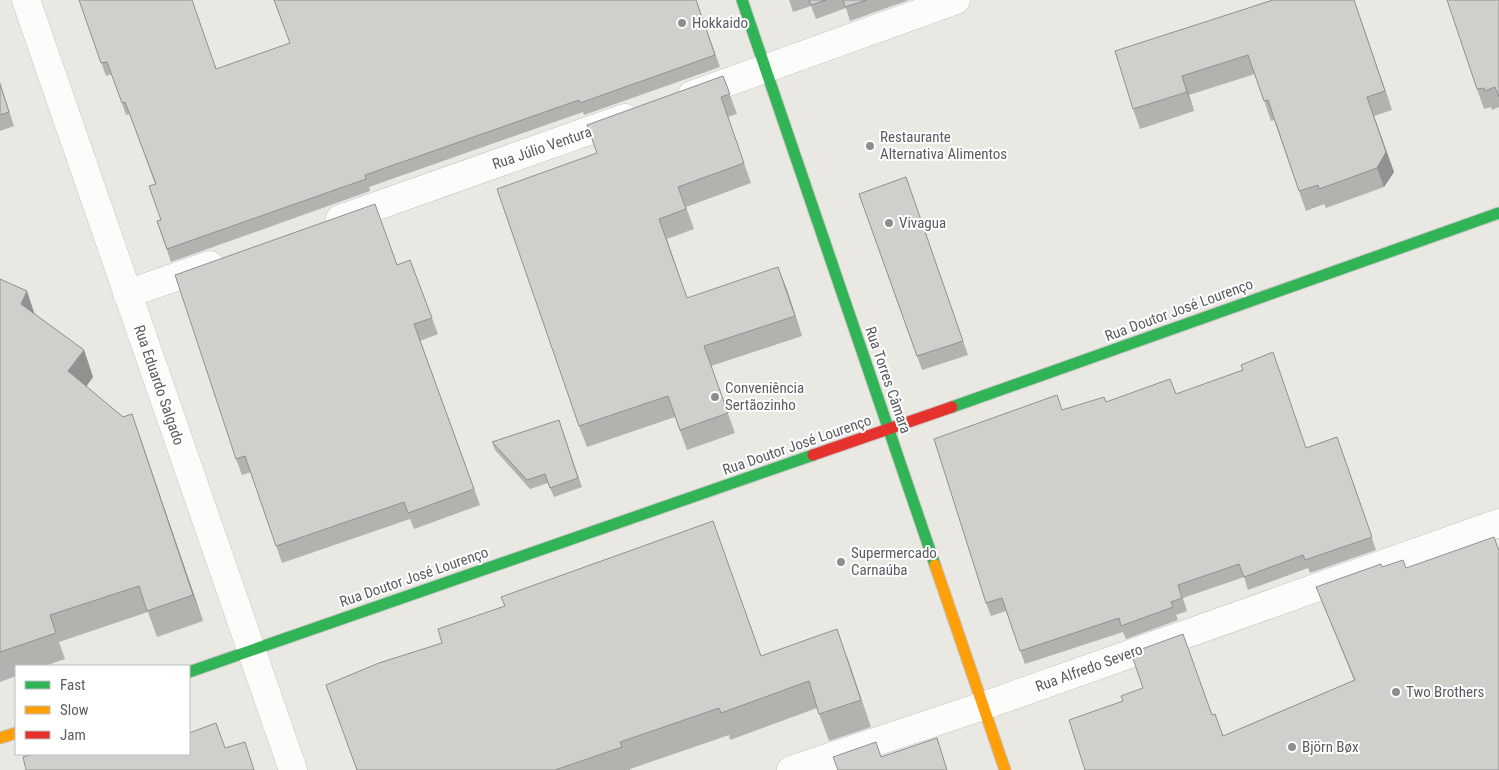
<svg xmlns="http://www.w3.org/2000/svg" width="1499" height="770" viewBox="0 0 1499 770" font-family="'Roboto Condensed',sans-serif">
<rect width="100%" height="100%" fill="#e9e8e3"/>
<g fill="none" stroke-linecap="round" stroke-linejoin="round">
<g stroke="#c6c6c5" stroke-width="29">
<path id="street" d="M26 0 293 770
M692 95 956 0
M340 219 625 118
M127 294 210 265
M791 770 983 706 1499 523"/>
</g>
<g stroke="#c5c5c3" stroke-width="13">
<path id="fast" d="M742 0 935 565
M952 407 1499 213
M189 672 813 455"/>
</g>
<g stroke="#c5c5c3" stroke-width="13">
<path id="slow" d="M935 565 1005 770
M0 738 16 733"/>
</g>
<g stroke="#c5c5c3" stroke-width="13">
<path id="jam" d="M813 455 952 407"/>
</g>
<use href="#street" stroke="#fcfcfb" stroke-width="28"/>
<use href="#fast" stroke="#30b455" stroke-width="11"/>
<use href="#slow" stroke="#ff9f0a" stroke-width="11"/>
<use href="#jam" stroke="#e5322d" stroke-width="11"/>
</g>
<path fill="#b3b2af" d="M79 0 217 69 696 0 720 67 584 115 583 112 369 187 370 191 171 262 157 221 161 220 155 184 130 114 126 115 112 74 106 76Z
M789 0H909L850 21 846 8 816 19 811 6 793 12Z
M1273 0H1354L1392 110 1374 116 1394 172 1384 187 1326 208 1324 204 1306 211 1274 120 1271 121 1255 74 1189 95 1194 111 1140 129 1133 109Z
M1499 0V107L1492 110 1491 107 1484 109 1477 89Z
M723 76 737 114 728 117 751 183 686 207 694 229 667 239 687 298 786 287 802 336 711 366 735 433 687 450 675 417 587 447 579 426 597 153Z
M0 82 14 126 0 131Z
M906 177 968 355 922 370 859 194Z
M410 260 438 334 420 341 480 505 414 529 410 519 282 563 251 472 242 475 236 459 397 265Z
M0 279 35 314 84 350 93 377 86 386 123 417 132 414 203 621 157 637 148 612 59 642 65 659 45 666H16V676L0 682Z
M1176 394 1306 448 1337 437 1376 550 1310 573 1308 568 1248 590 1244 577 1183 598 1187 611 1176 615 1178 620 1126 639 1123 632 1025 664 1006 611 991 616 986 603 1063 410 1106 402Z
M559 420 582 487 554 497 548 483 530 489 495 450 492 442Z
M1382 567 1406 568 1499 770H1085L1212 715 1223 736 1354 680 1316 587Z
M761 656H847L871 727 829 741 817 708 730 740 729 735 630 769V770H357Z"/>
<path fill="#92918f" d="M1354 0 1392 110 1385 91Z
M1182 76 1189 95 1194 111 1187 92Z
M1367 97 1394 172 1384 187 1377 168Z
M778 267 786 287 802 336 795 316Z
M27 291 36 318 21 304Z
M84 350 93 377 78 398 68 371Z
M132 414 141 440 203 621 193 595Z"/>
<path fill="#d0cfcc" stroke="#92918f" d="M79 0H192L216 69 290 43 274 0H696L715 55 580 103 579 100 365 175 366 179 167 249 157 221 161 220 149 186 156 184 125 102 122 103 107 62 101 63Z
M809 0H826L811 5Z
M843 0H867L845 7Z
M1273 0H1354L1385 91 1367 97 1386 152 1377 168 1319 189 1318 185 1299 191 1268 100 1264 101 1248 55 1182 76 1187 92 1133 109 1115 51Z
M1447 0H1499V97L1495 87 1485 91 1484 88 1477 89Z
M723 76 730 94 721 97 744 163 678 187 686 209 659 219 687 298 778 267 795 316 704 346 728 413 680 430 668 396 579 426 497 189 597 153 587 125Z
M0 84 9 112 0 115Z
M906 177 963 341 917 356 859 194Z
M375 204 397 265 410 260 432 318 414 324 474 489 408 513 404 502 276 546 245 456 236 459 175 275Z
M0 279 27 291 21 304 84 350 68 371 123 417 132 414 193 595 147 611 139 586 50 615 56 633 0 652Z
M1273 352 1306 448 1337 437 1372 537 1305 560 1303 555 1244 577 1239 564 1178 585 1182 598 1171 602 1173 607 1121 626 1119 618 1020 651 1002 598 986 603 934 439 1057 395 1062 410 1104 397 1106 402 1170 379 1176 394 1243 370 1241 365Z
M559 420 578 478 550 488 545 474 527 480 492 442Z
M713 521 761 656 837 629 861 700 819 714 809 681 721 713 719 708 664 727 620 742 622 747 555 770H357L326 685 379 663 442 643 438 629 505 606 501 597Z
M1494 537 1499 551V770H1085L1069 720 1123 701 1121 696 1143 688 1131 653 1183 634 1212 715 1215 714 1223 736 1355 680 1316 587 1381 564 1382 567 1403 560 1406 568Z
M216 723 225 748 245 742 254 770H26L23 757 33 754H189V733Z
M937 738 947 770H838L833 757 876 742 881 757Z"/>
<g fill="#8b8e8e" stroke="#fff" stroke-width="2">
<circle cx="682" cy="23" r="5"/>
<circle cx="870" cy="146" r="5"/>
<circle cx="889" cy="223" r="5"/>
<circle cx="715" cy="397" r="5"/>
<circle cx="841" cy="562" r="5"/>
<circle cx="1396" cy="692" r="5"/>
<circle cx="1292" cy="747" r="5"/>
</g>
<g text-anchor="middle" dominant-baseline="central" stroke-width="4" stroke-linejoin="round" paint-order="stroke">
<g font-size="15" fill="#595d61" stroke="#fff" text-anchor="start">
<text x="692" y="23">Hokkaido</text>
<text x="880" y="137">Restaurante<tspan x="880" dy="17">Alternativa Alimentos</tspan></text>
<text x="899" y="223">Vivagua</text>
<text x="725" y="388">Conveniência<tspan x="725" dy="17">Sertãozinho</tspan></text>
<text x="851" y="553">Supermercado<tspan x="851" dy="17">Carnaúba</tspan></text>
<text x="1406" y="692">Two Brothers</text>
<text x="1302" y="747">Björn Bøx</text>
</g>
<g font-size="15" fill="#595d61" stroke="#fff">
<text transform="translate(542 148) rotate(-19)">Rua Júlio Ventura</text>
<text transform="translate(1179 310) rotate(-20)">Rua Doutor José Lourenço</text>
<text transform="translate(888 380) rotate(71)">Rua Torres Câmara</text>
<text transform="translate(159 385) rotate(71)">Rua Eduardo Salgado</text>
<text transform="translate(797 445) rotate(-19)">Rua Doutor José Lourenço</text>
<text transform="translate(414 577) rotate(-19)">Rua Doutor José Lourenço</text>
<text transform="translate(1089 668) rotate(-20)">Rua Alfredo Severo</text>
</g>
</g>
<rect x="15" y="665" width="175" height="90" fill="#ffffff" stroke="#bdbec0"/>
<rect x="25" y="681" width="25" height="8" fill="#30b455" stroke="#bdbec0"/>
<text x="60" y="690" font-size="15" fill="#595d61">Fast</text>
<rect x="25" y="706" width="25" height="8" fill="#ff9f0a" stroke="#bdbec0"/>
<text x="60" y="715" font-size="15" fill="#595d61">Slow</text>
<rect x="25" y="731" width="25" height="8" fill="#e5322d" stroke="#bdbec0"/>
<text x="60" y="740" font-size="15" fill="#595d61">Jam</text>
</svg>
